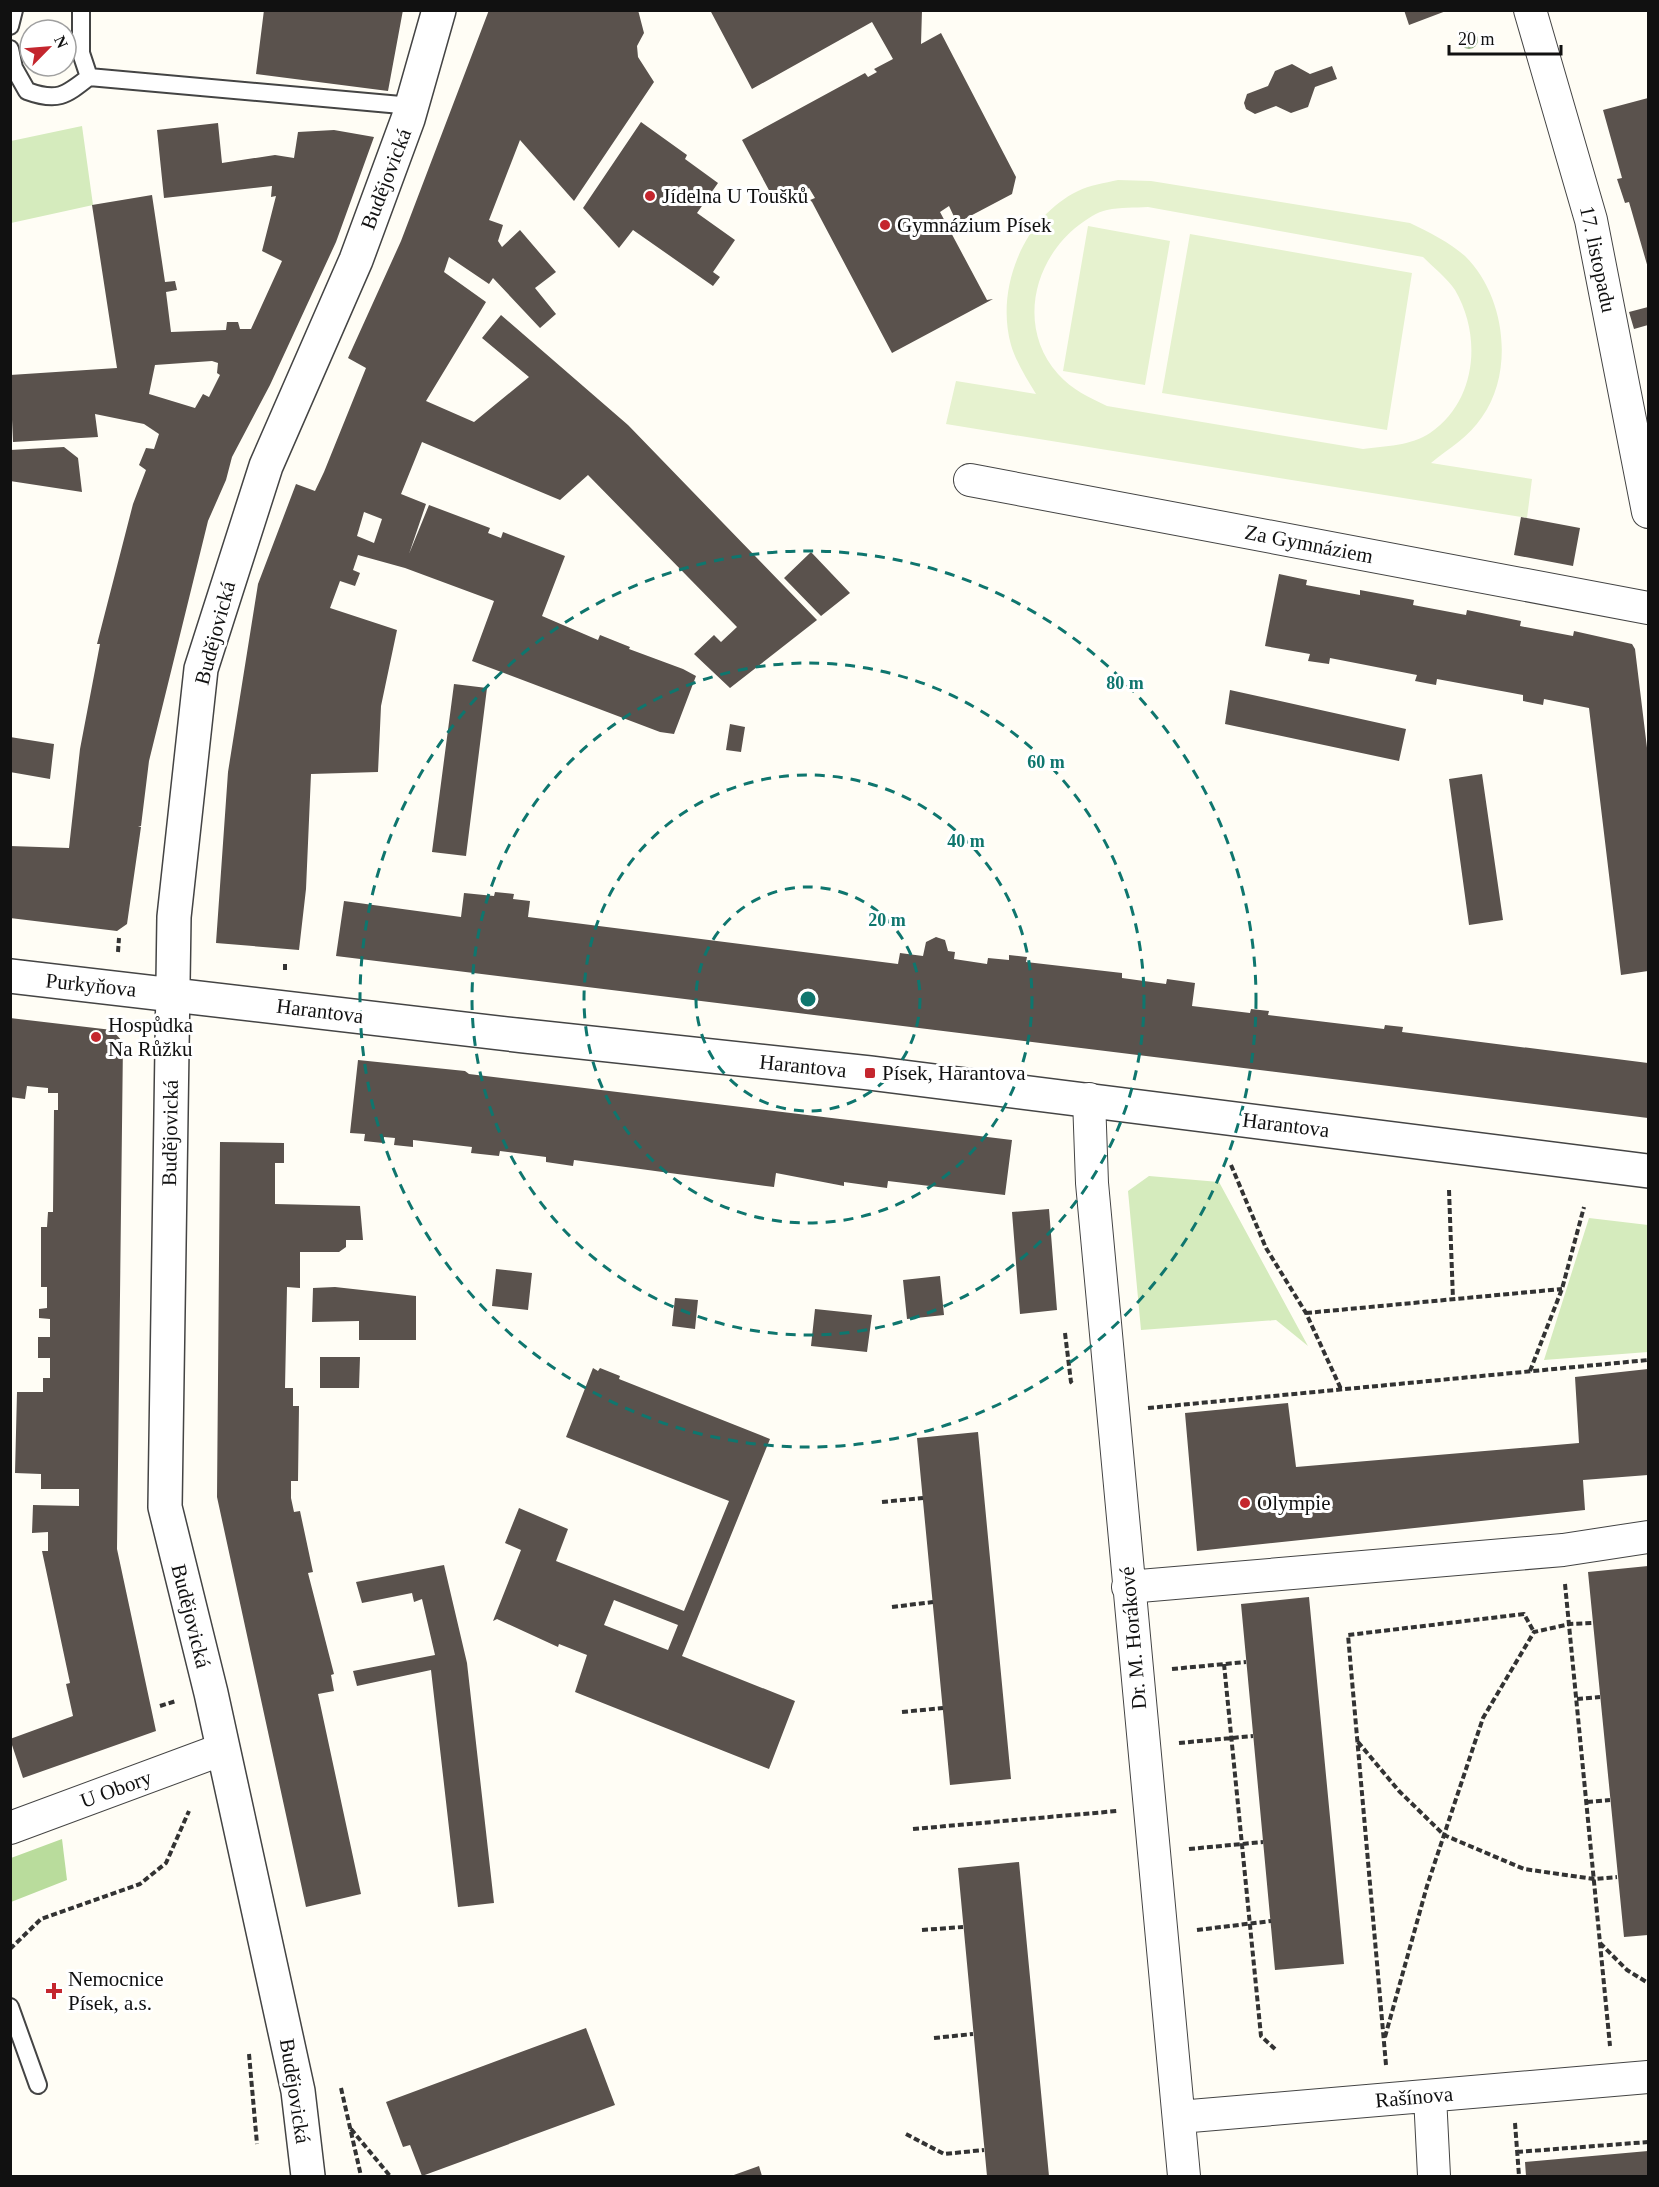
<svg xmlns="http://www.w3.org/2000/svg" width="1659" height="2187" viewBox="0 0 1659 2187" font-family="Georgia,serif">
<rect width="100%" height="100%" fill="#fffdf5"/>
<path fill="#d5ebbd" d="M82 126 93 205 11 223V141Z
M1149 1176 1219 1182 1308 1346 1276 1320 1141 1330 1128 1191Z
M1589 1218 1648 1225V1352L1544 1360Z"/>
<path fill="#b9dc9c" d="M62 1839 67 1880 11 1902V1858Z"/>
<path fill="#e6f2cf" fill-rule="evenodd" d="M1118 180 1151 181 1410 223C1429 232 1449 242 1465 256 1505 295 1515 371 1482 417 1469 437 1449 448 1431 463L1532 479 1527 518 946 424 956 381 1036 394C1027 379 1016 362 1011 345 995 288 1024 217 1078 191 1089 185 1105 183 1118 180ZM1148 207 1423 257C1433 267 1447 278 1455 290 1482 336 1477 401 1430 433 1411 446 1385 446 1363 449L1107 406C1089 397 1072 390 1058 374 1017 328 1033 260 1079 225 1087 219 1097 212 1107 210 1120 207 1135 208 1148 207Z
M1088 226 1170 241 1145 385 1063 371Z
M1190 234 1412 273 1387 430 1162 393Z"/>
<path fill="#5a524d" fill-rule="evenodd" d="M264 10H403L388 91 256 74Z
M489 10H638L644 33 637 46 638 57 654 82 574 201 520 140 489 220 503 225 498 241 502 247 520 230 556 272 535 288 556 314 540 328 493 278 489 284 449 257 444 272 486 302 426 401 474 422 529 377 482 338 501 315 628 425 817 620 730 688 694 654 714 635 721 642 737 627 588 475 560 500 422 442 401 494 426 504 409 554 429 505 490 528 488 533 501 538 503 532 565 556 542 616 598 640 600 635 630 647 629 649 683 669 696 676 674 734 660 732 472 661 494 601 405 568 358 555 353 570 360 573 355 586 340 581 330 608 397 630 381 706 378 772 311 774 306 889 299 950 216 943 228 772 258 584 296 484 315 491 324 472 366 368 348 358 401 241ZM364 512 382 519 374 543 357 536Z
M710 10H922L921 44 941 33 1016 177 1012 194 957 223 949 206 940 212 987 300 993 299 892 353 812 202 810 200 815 198 809 188 777 205 742 140 865 73 868 77 877 72 874 69 893 59 872 22 752 89Z
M1404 10H1446V11L1409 25Z
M1292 64 1310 74 1332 66 1337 79 1315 87 1308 107 1291 113 1276 106 1255 114 1246 109 1244 103 1247 94 1268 86 1275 71Z
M1648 98V268L1629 202 1625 203 1617 179 1622 178 1603 110Z
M641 122 687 155 685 159 718 183 697 213 735 240 713 272 720 277 713 286 633 230 619 248 583 208Z
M218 123 222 163 275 155 294 158 298 132 334 130 374 137 336 242 270 385 232 457 226 480 208 521 149 761 141 826H138L141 827 127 924 117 931 10 918V846L69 848 80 749 100 644H97L133 504 146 470 139 465 146 448 154 449 159 434 144 424 95 414 98 437 13 442 10 375 117 368 92 205 152 195 165 282 175 281 177 290 166 292 171 332 226 330 227 322H238L240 329H251L282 261 262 251 276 196 271 197 272 186 164 198 157 130ZM212 361 218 363 217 373 220 375 209 397 203 394 195 408 149 394 155 365Z
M1648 307V325L1634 329 1629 312Z
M64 447 78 458 82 492 10 481V450Z
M1521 517 1580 528 1573 566 1514 555Z
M811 552 850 593 821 616 784 578Z
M1279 574 1307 580 1306 585 1360 595V590L1414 600 1413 605 1466 615 1467 610 1521 621 1520 626 1573 636 1574 631 1632 644 1635 649 1648 756V971L1621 975 1589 708 1544 699 1543 705 1523 701V695L1437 679 1436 685 1415 681 1417 675 1330 658 1329 664 1308 661 1310 654 1265 646Z
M454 684 487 688 466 856 432 852Z
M1230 690 1406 729 1399 761 1225 724Z
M730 724 745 727 741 752 726 750Z
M10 737 54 744 50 779 10 772Z
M1482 774 1503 920 1469 925 1449 779Z
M495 892 514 894 513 899 530 901 528 917 898 964 900 953 923 956 926 942 936 937 945 940 948 951 955 952 954 959 987 964 988 958 1009 960V955L1027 957 1026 962 1122 973V978L1166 984 1167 979 1195 983 1192 1006 1250 1013 1251 1009 1269 1011 1268 1015 1384 1029 1385 1025 1403 1027 1402 1032 1648 1063V1118L336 956 344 901 461 917 464 893 494 896Z
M10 1018 112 1030 123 1042 117 1549 156 1731 23 1778 10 1739 73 1716 66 1684 70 1683 42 1551H48V1532L32 1533 33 1505 79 1506V1489H41V1474L15 1473 17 1392H43V1378H50V1358H38V1337H50V1319L39 1318V1309L47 1308V1287H41V1227H47L48 1212H53L54 1110H58V1093H48V1088L27 1086 25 1099 10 1097Z
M358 1060 465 1071 469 1074 1012 1140 1005 1195 888 1181 887 1188 844 1182V1186L776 1173 774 1187 574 1160 573 1166 546 1162V1157L500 1151 499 1156 471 1153 472 1147 413 1140V1147L394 1145 395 1138 384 1137 383 1143 364 1141 365 1134 350 1133Z
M220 1142 284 1143V1163H275V1204L360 1206 363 1240H346V1247L339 1252H300V1288L287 1287 285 1388H293V1406H299L298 1481H291V1498L294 1512 300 1511 313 1572 308 1573 334 1674 331 1675 334 1691 318 1694 361 1894 306 1907 217 1497Z
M1049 1209 1057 1310 1020 1314 1012 1212Z
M496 1269 532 1273 528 1310 492 1306Z
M940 1276 944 1315 907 1319 903 1280Z
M335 1287 416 1296V1340H359V1321L312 1322 313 1288Z
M675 1298 698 1300 695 1329 672 1326Z
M815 1309 872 1315 867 1352 811 1346Z
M320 1357H360L359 1388H320Z
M593 1368 598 1371 600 1368 620 1376 619 1379 770 1439 682 1656 795 1701 769 1769 575 1692 587 1655 559 1644 558 1647 497 1619 493 1621 521 1550 505 1543 519 1508 568 1529 556 1561 684 1611 729 1501 566 1437ZM614 1600 678 1625 668 1650 604 1625Z
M1648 1369V1475L1583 1480 1585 1510 1197 1551 1185 1413 1288 1403 1296 1467 1579 1443 1575 1377Z
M978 1432 1011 1779 950 1785 917 1438Z
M444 1565 467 1663 494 1903 458 1907 431 1670 357 1686 353 1671 435 1655 422 1599 414 1602 412 1593 362 1603 356 1582Z
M1648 1566V1935L1624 1937 1588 1572Z
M1309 1597 1344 1964 1275 1970 1241 1604Z
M1019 1862 1049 2176H987L958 1868Z
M586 2028 615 2105 422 2176 410 2145 403 2147 386 2102Z
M1648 2151V2176H1526L1525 2162Z
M759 2166 762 2176H731Z"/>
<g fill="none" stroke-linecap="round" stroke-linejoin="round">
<g stroke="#444" stroke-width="20">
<path id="service" d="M81 10V53L89 77 412 106
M10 26 14 10
M10 49 14 68 27 91C57 102 65 96 89 77
M10 2007 38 2085"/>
</g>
<g stroke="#444" stroke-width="34">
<path id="minor" d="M1530 10 1591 220 1648 512
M970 480 1648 608
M1089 1099 1092 1183 1184 2176
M1128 1587 1563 1550 1648 1537
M10 1828 223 1749
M1430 2096 1434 2176
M1179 2117 1648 2077"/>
</g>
<g stroke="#444" stroke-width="36">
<path id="tertiary" d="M10 976 525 1036 870 1073 1648 1171
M308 2176 298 2091 211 1693 165 1507 174 917 201 669 266 466 356 260 408 119 439 10"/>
</g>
<path stroke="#333" stroke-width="4" stroke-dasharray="6 3" stroke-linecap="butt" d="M118 952 119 938
M285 964V973
M1231 1165 1266 1248 1306 1313 1341 1389
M1449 1190 1453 1300
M1306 1313 1562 1289
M1065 1333 1071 1382 1074 1385
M1530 1371 1562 1289 1584 1207
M1148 1408 1648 1360
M882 1502 923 1498
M1565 1584 1610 2046
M892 1607 933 1602
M1224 1664 1261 2036 1276 2050
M1172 1669 1246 1662
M1577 1699 1600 1697
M160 1706 176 1701
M902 1712 943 1708
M1358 1742 1399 1791 1444 1835 1524 1869 1594 1879 1617 1877
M1179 1743 1253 1736
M1587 1802 1610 1800
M913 1829 1117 1811
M1189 1849 1263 1842
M922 1930 963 1927
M1197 1930 1271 1921
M1600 1943 1627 1970 1648 1983
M10 1949 41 1919 140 1884 166 1863 189 1811
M1385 2037 1427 1886 1483 1718 1534 1632 1570 1624 1593 1623
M934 2038 973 2034
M249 2054 257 2144
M1386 2065 1348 1635 1524 1614 1534 1632
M341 2088 361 2176
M1515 2123 1519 2176
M351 2129 390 2176
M906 2134 944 2154 984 2150
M1517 2152 1648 2142"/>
<use href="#service" stroke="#fff" stroke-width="16"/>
<use href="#minor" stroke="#fff" stroke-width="32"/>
<use href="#tertiary" stroke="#fff" stroke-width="33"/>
</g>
<circle fill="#8dad7f" cx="1469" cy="40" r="9"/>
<g fill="none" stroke="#0f766e" stroke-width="3" stroke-dasharray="10 8">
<circle cx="808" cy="999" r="112"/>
<circle cx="808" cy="999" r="224"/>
<circle cx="808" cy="999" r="336"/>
<circle cx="808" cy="999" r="448"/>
</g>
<g fill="#c4262e" stroke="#fff" stroke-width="2">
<circle cx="650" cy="196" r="6"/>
<circle cx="885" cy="225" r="6"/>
<circle cx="96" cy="1037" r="6"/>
<rect x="864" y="1067" width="12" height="12" rx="3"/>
<circle cx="1245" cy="1503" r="6"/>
<path d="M51 1982h6v6h6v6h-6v6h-6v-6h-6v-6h6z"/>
</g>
<g text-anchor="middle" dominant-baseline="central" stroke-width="6" stroke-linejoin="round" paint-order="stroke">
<g font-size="21" fill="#111" stroke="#fff">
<text transform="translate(386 179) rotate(-69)">Budějovická</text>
<text transform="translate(1598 259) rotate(78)">17. listopadu</text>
<text transform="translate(1309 544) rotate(11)">Za Gymnáziem</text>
<text transform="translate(215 633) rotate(-75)">Budějovická</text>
<text transform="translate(91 985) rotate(6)">Purkyňova</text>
<text transform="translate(320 1011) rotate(7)">Harantova</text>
<text transform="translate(803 1066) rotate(6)">Harantova</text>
<text transform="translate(1286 1125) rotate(7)">Harantova</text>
<text transform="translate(170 1133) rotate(-89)">Budějovická</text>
<text transform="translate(191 1616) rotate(76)">Budějovická</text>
<text transform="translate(1133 1638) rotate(-95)">Dr. M. Horákové</text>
<text transform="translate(116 1789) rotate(-20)">U Obory</text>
<text transform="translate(295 2091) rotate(81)">Budějovická</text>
<text transform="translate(1414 2097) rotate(-5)">Rašínova</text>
</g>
<g font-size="21" fill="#111" stroke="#fff" text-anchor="start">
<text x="662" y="196">Jídelna U Toušků</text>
<text x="897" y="225">Gymnázium Písek</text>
<text x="108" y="1025">Hospůdka<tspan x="108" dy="24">Na Růžku</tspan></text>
<text x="882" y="1073">Písek, Harantova</text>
<text x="1257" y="1503">Olympie</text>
<text x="68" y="1979">Nemocnice<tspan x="68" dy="24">Písek, a.s.</tspan></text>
</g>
</g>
<circle cx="808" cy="999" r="9" fill="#0f766e" stroke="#fff" stroke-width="3"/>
<g font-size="18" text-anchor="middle" font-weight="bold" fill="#0f766e" stroke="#fff" stroke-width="6" stroke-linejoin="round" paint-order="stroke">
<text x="1125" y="689">80 m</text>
<text x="1046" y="768">60 m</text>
<text x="966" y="847">40 m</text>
<text x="887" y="926">20 m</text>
</g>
<rect width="1659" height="2187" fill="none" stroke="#111111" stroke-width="24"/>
<g transform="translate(48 48) rotate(65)"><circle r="28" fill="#ffffff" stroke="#a0a0a0" stroke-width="1.5"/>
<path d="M0-4.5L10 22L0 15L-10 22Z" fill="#c4262e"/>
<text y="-9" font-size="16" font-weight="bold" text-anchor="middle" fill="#111111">N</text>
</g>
<path d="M1449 45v9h112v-9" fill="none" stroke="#111111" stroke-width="3"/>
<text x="1458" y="45" font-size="18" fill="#111111" stroke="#ffffff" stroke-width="4.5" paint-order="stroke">20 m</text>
</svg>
